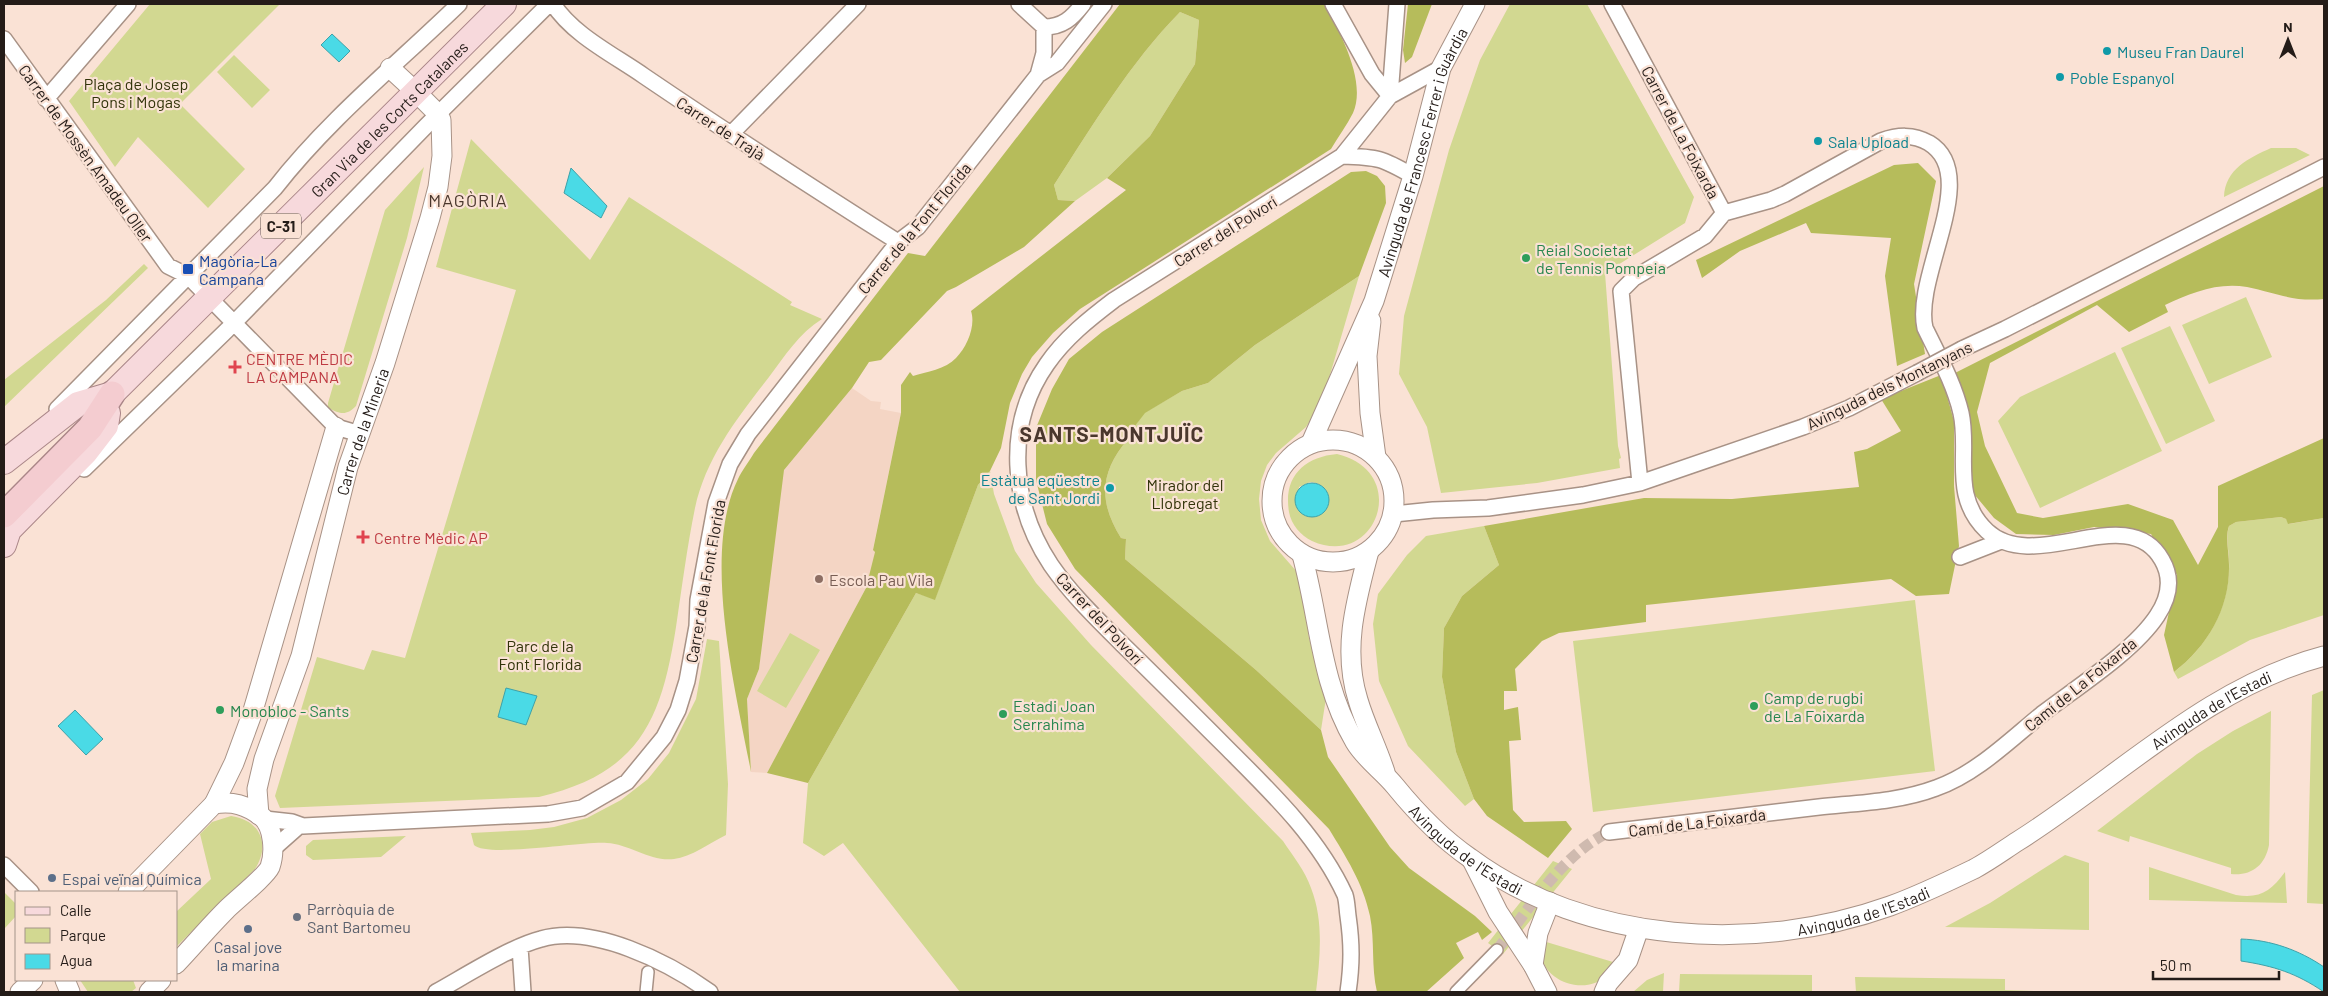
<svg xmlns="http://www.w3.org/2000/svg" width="2328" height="996" viewBox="0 0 2328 996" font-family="Barlow,sans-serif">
<rect width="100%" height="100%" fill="#fae2d5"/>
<path fill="#f4d5c4" d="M852 388 871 401 881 402 880 409 901 413 873 549 875 552 872 569 866 588 767 773 751 772 747 699 759 669 778 486 784 470Z"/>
<path fill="#d2d891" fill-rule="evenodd" d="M150 4H280L180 104 245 169 208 208 138 137 115 167 69 101Z
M1510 4H1587L1694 197 1685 223 1605 273 1618 446 1621 458 1619 459 1620 468 1537 483 1441 493 1427 427 1399 374 1404 316 1449 150 1480 60Z
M1180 12 1199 20 1195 64 1150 136 1107 178 1075 201 1058 200 1054 185C1093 125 1130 63 1180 12Z
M234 55 270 90 252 108 217 72Z
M471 139 590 260 629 197 792 302 790 305 822 319C799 333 785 356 769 377 738 417 706 457 695 508 687 547 682 587 676 627 661 722 639 773 539 797L280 808 275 796 317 657 364 670 372 650 405 658 516 290 436 267Z
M2271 148H2296L2310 155 2224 197C2225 169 2249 158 2271 148Z
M424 167 407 238 356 406C346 416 341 414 328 408V403L385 210Z
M144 264 148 268 4 407V380L106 300Z
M1359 276 1322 402 1306 427 1276 453 1267 465 1261 481 1259 499 1261 520 1270 541 1297 572 1303 593 1309 638 1326 698 1321 730 1256 670 1125 559 1126 539 1121 538C1098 501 1100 472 1128 439H1134L1135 426 1144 413 1182 391 1208 383 1255 345Z
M2246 297 2272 357 2209 384 2182 325Z
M2170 326 2215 421 2166 444 2121 348Z
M2115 352 2162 451 2040 508 1998 421 2020 397Z
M1337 454C1412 472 1376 570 1312 541 1301 536 1291 524 1289 512 1283 477 1304 457 1337 454ZM1310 482C1321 483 1327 488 1329 499L1306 516 1297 509 1299 487Z
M990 471 994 494 1015 551 1036 583 1091 645 1283 841C1293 856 1305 871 1311 888 1324 921 1320 958 1316 992H960L843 843 824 856 803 843 808 783 916 593 935 599 978 485Z
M2281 517 2286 519 2289 524 2324 518V615L2250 640 2178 679 2174 672C2207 647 2228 610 2229 569 2230 555 2225 539 2229 526L2236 522Z
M1484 526 1499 565 1462 596 1444 628 1442 677 1456 752 1474 799 1465 806 1408 746 1379 681 1373 624 1378 594 1407 555 1426 536Z
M1915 600 1935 771 1593 812 1573 641Z
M790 633 820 650 786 708 757 691Z
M707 639 719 641 728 784 726 835C710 843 691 857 674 859 651 862 629 844 607 843 583 841 487 858 474 845L471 833 530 830 554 827 587 818 621 800 648 779 669 753 696 699Z
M2324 690V904L2307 903 2312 695Z
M2271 711 2269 845C2265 866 2251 876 2231 874V868L2130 836 2129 842 2097 831 2197 754 2233 731Z
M231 816C260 820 271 844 255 869L176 947V912L211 879 200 834 212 822Z
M406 836 381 857 313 860 306 855V846L313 840Z
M2065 855 2089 863V930L1945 927 1990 903Z
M1553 861 1572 869 1503 954 1488 943Z
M2149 867 2236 895C2260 899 2271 891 2285 872L2287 903 2149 900Z
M4 892 16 904V916L5 928Z
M1543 941 1613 962C1611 966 1609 972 1606 976 1586 996 1542 982 1541 952 1541 949 1543 944 1543 941Z
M1664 973 1663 992H1633L1647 980Z
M1680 974 1812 975V992H1679Z
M1855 977 2005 979V990L2058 992H1856Z
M80 980H133L136 988 131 992H88Z"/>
<path fill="#b6bc5b" d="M1120 4H1325C1340 33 1367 81 1353 113 1347 125 1338 137 1331 149L1080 309 1053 333 1032 357 1022 374 1010 403 1001 448 990 471 978 485 935 600 916 593 808 783 767 773 866 588 875 552 873 550 901 413V385L910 372 913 376C926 372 946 369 956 358 967 347 976 326 971 311L1126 190 1107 178 1150 136 1195 64 1199 20 1180 12C1130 63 1093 125 1054 185L1058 200 1075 201 1024 247 956 287 947 291 881 360 869 362 852 388 784 470 759 669 747 699 751 772C736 692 701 554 738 479 742 470 749 462 754 453L908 253 925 256Z
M1408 4H1432L1412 57 1405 63 1403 50Z
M1918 163 1936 181 1914 284 1925 354 1897 366 1885 276 1891 238 1811 233 1806 223 1740 251 1702 278 1696 260 1894 165Z
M1366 171 1377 176 1385 186 1386 203 1359 276 1255 345 1208 383 1182 391 1145 413 1135 426 1134 439H1128C1100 472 1098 501 1121 538L1126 539 1125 559 1256 670 1321 730 1328 757 1390 847 1409 868 1475 916 1492 932 1482 940 1478 932 1456 943 1464 958 1426 992H1377C1371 967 1375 941 1370 916 1363 883 1346 857 1329 829L1075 569 1047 524 1036 480V428L1052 389 1069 359 1102 332 1351 172Z
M2324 186V299C2293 302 2276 293 2247 287 2217 282 2191 293 2165 305L2168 312 2129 332 2097 305 1990 363 1977 412 1985 446 2017 513 2043 518 2128 504 2173 520 2198 565 2218 527V486L2324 438V518L2288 524 2286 519 2281 517 2236 522 2229 526C2225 537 2229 553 2229 565 2230 608 2208 646 2174 672L2164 635 2177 575 2151 534 2094 527 2054 535 2016 534 1994 518 1974 494 1953 374Z
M1941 375 1954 421V486L1959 546 1949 594 1916 596 1891 579 1646 605V622L1559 633 1542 641 1515 669 1517 691H1504V710L1518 707 1521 740 1509 741 1513 810 1524 822 1566 821 1572 829 1548 858 1487 816 1474 799 1456 752 1442 677 1444 628 1462 596 1499 565 1484 526 1644 498 1732 499 1859 487 1854 452 1867 449 1901 431 1881 399Z"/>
<path fill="#4adae6" stroke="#3fa1a8" d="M332 34 350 51 339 62 321 45Z
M571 168 607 206 601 218 564 193Z
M1295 500a17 17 0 1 1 34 0a17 17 0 1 1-34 0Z
M506 688 537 696 526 725 498 717Z
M75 710 103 739 86 755 58 726Z
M2241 939C2271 940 2299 950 2324 967V992C2296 973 2274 966 2241 961Z"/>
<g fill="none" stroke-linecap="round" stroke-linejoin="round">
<path stroke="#cfbaaf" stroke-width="11" stroke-dasharray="11 5.5" stroke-linecap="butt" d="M1497 950C1530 908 1560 856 1609 832"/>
<g stroke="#a89286" stroke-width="14">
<path id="pedestrian" d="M646 992 648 972
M1456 992 1497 950"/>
</g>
<g stroke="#a89286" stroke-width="18">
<path id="minor" d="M553 4C573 35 614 55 644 76 728 133 813 188 898 242
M1019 4 1044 27C1063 27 1072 18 1083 4
M1333 4 1372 74 1390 96
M1612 4 1724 213
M4 39 168 266 188 276 336 427 360 434
M1038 75 1044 53V27
M1390 96 1397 4
M46 99 128 4
M731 134 858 4
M1342 156C1378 157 1382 158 1413 176
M1962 349 2005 329 2324 167
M57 409 275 188C328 120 397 64 459 4
M84 469 227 330 426 126 549 4
M1640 483 1621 291 1634 278 1705 236 1724 213
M1394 514 1433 510 1488 508 1583 495 1640 483 1803 427 1849 408 1917 373
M1960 557 2001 541
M265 819 292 822 303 826 548 814 582 808 627 782 664 737 678 710 687 681 697 626 698 600 716 503 730 464 748 434 898 242 918 227 1038 75 1057 63 1104 4
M1609 832C1679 824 1749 815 1819 807 1857 803 1899 802 1936 788 1976 774 2010 740 2042 714 2077 687 2133 652 2157 616 2169 598 2173 579 2162 560 2128 499 2035 576 1987 531 1950 496 1970 453 1961 413 1954 383 1938 355 1925 328 1913 276 1982 175 1929 143 1913 134 1898 135 1881 141L1785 194 1771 200 1724 213
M273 849 299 826
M4 865 31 892
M520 947 523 992
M436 992C465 976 510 947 541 939 593 924 668 962 710 992
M1348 992C1352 964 1352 944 1348 916 1347 909 1347 901 1345 895 1319 838 1272 793 1228 749 1193 714 1158 679 1122 644 1097 619 1071 594 1051 565 1011 505 1004 425 1047 364 1065 338 1089 319 1114 300L1342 156 1390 96 1441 68"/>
</g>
<g stroke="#a89286" stroke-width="21">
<g id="tertiary">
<path d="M1371 321 1367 356 1370 413 1376 457"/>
<circle cx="1333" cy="501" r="61"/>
<path id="s1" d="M1311 443 1374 301 1413 176 1441 68 1475 4"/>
<path d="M1369 551C1356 601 1342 649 1358 700 1365 724 1377 747 1385 772"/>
<path id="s2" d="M1302 555C1320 620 1320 682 1355 742 1365 759 1383 771 1395 786 1417 813 1441 838 1470 858 1586 944 1756 954 1890 906 1918 896 1947 882 1974 869 1989 861 2004 850 2018 841 2118 778 2207 687 2324 656"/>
<path d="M214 804 234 763 252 714 336 427"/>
<path id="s3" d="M259 815 257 789 264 759 301 656 348 467 385 363 430 218 438 187 442 156 441 120 438 114 416 92 390 68"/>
<path d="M1472 860 1498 912 1533 965 1547 992"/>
<path d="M128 892 214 804C233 801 246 805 261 816 274 826 275 853 270 867 266 876 235 901 226 910 209 927 193 946 176 964"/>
<path d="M1533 965 1538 933 1550 902"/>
<path d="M65 980 70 992"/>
<path d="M20 992 33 980"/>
<path d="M149 992 161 980"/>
<path d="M1604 992 1608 983 1628 960 1639 928"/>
</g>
</g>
<g stroke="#aa8688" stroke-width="26">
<g id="primary">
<path id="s4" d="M4 462 78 404 112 394 504 4"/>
<path d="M4 545 9 530 86 452 106 426 108 413"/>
</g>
</g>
<g stroke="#aa8688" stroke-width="28">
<path id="trunk" d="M4 515 90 428 112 394"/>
</g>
<use href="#pedestrian" stroke="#fff" stroke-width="11"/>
<use href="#minor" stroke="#fff" stroke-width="15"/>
<use href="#tertiary" stroke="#fff" stroke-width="19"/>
<use href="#primary" stroke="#f7d9dc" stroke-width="24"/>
<use href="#trunk" stroke="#f4ccd0" stroke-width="25"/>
<g stroke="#a89286" stroke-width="18" stroke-linecap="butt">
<path id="minor-bridge" d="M1917 373 1962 349"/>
</g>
<use href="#minor-bridge" stroke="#fff" stroke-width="15"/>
</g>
<g fill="#0f9aa8" stroke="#fae2d5" stroke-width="2">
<circle cx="2107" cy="51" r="5"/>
<circle cx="2060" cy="77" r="5"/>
<circle cx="1818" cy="141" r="5"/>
<circle cx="1110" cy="488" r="5"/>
</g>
<g fill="#2e9e5b" stroke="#fae2d5" stroke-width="2">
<circle cx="1526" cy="258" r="5"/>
<circle cx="1754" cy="706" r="5"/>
<circle cx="220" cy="710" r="5"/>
<circle cx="1003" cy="714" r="5"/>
</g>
<rect fill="#1a4fb4" stroke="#fae2d5" stroke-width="2" x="182" y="263" width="12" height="12" rx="2.5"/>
<g fill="#e0444e" stroke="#fae2d5" stroke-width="2">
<path d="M232.5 359.5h5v5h5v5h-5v5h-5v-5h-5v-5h5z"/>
<path d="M360.5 529.5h5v5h5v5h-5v5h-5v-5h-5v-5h5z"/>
</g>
<circle fill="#8d6e63" stroke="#fae2d5" stroke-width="2" cx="819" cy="579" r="5"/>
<g fill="#5c6f8a" stroke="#fae2d5" stroke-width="2">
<circle cx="52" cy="878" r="5"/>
<circle cx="248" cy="929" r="5"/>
</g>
<circle fill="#6b7280" stroke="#fae2d5" stroke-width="2" cx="297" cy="917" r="5"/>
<g text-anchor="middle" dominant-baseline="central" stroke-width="4.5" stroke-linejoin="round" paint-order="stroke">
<rect fill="#fae2d5" stroke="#645751" stroke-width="1" x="261" y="213.5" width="40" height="25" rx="4"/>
<g font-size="15" font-weight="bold" fill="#241c18">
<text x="281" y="226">C-31</text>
</g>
<g font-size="16" fill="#0d838f" stroke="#fae2d5" text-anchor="start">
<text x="2117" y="51">Museu Fran Daurel</text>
<text x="2070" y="77">Poble Espanyol</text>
<text x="1828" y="141">Sala Upload</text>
<text x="1100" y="479" text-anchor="end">Estàtua eqüestre<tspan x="1100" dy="18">de Sant Jordi</tspan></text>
</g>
<g font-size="16" fill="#32340a" stroke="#fae2d5">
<text x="136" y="83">Plaça de Josep<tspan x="136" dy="18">Pons i Mogas</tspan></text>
<text x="1185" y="484">Mirador del<tspan x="1185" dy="18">Llobregat</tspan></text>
<text x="540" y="645">Parc de la<tspan x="540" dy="18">Font Florida</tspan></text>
</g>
<g font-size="16" fill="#241c18" stroke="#fae2d5">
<text stroke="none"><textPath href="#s4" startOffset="520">Gran Via de les Corts Catalanes</textPath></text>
<text transform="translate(721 128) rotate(33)">Carrer de Trajà</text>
<text transform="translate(1681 132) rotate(62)">Carrer de La Foixarda</text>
<text stroke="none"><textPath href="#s1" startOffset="312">Avinguda de Francesc Ferrer i Guàrdia</textPath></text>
<text transform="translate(86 153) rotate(54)">Carrer de Mossèn Amadeu Oller</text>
<text transform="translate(914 228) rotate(-50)">Carrer de la Font Florida</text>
<text transform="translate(1225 231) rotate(-32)">Carrer del Polvorí</text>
<text transform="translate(1889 385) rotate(-26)">Avinguda dels Montanyans</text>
<text stroke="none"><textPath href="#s3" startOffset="399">Carrer de la Mineria</textPath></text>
<text transform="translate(705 581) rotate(-80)">Carrer de la Font Florida</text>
<text transform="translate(1100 618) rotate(47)">Carrer del Polvorí</text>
<text transform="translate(2080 684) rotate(-39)">Camí de La Foixarda</text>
<text stroke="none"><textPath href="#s2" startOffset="1176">Avinguda de l'Estadi</textPath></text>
<text transform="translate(1697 822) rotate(-7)">Camí de La Foixarda</text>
<text stroke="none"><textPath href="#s2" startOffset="351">Avinguda de l'Estadi</textPath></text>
<text stroke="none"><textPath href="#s2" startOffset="771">Avinguda de l'Estadi</textPath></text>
</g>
<g font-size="16" fill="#27864d" stroke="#fae2d5" text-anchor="start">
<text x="1536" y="249">Reial Societat<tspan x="1536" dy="18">de Tennis Pompeia</tspan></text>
<text x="1764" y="697">Camp de rugbi<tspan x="1764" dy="18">de La Foixarda</tspan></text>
<text x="1013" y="705">Estadi Joan<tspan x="1013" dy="18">Serrahima</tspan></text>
<text x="230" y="710">Monobloc - Sants</text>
</g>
<g font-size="16" fill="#164399" stroke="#fae2d5" text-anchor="start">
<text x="199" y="260">Magòria-La<tspan x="199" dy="18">Campana</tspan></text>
</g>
<g font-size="16" fill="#be3a42" stroke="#fae2d5" text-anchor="start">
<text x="246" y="358">CENTRE MÈDIC<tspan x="246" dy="18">LA CAMPANA</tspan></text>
<text x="374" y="537">Centre Mèdic AP</text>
</g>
<g font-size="16" fill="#785e54" stroke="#fae2d5" text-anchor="start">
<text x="829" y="579">Escola Pau Vila</text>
</g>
<g font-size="16" fill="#4e5e75" stroke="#fae2d5" text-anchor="start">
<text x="62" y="878">Espai veïnal Química</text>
<text x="248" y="946" text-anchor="middle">Casal jove<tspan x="248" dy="18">la marina</tspan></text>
</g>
<g font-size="16" fill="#5b616d" stroke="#fae2d5" text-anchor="start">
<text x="307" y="908">Parròquia de<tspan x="307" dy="18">Sant Bartomeu</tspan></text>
</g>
<g font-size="18" letter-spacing="1" fill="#4a372d" stroke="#fae2d5">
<text x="468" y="200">MAGÒRIA</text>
</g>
<g font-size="21" font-weight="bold" letter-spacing="1" fill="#4a372d" stroke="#fae2d5">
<text x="1112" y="433">SANTS-MONTJUÏC</text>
</g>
</g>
<rect width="2328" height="996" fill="none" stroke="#241c18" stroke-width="10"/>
<rect x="15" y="891" width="162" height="90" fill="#fae2d5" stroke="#a49389"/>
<rect x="25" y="907" width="25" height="8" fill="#f7d9dc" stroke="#a49389"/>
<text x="60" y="916" font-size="15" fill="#241c18">Calle</text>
<rect x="25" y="928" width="25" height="15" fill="#d2d891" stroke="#a49389"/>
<text x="60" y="941" font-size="15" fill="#241c18">Parque</text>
<rect x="25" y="954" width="25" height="15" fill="#4adae6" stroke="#a49389"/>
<text x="60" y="966" font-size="15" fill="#241c18">Agua</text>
<g transform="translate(2288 40)" stroke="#fae2d5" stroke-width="4" paint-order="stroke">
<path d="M0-4L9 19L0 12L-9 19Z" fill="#241c18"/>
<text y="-8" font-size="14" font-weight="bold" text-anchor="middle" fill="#241c18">N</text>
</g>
<path d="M2153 971v8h126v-8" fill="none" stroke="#241c18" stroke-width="2.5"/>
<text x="2160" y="971" font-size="15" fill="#241c18" stroke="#fae2d5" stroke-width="4" paint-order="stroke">50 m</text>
</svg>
